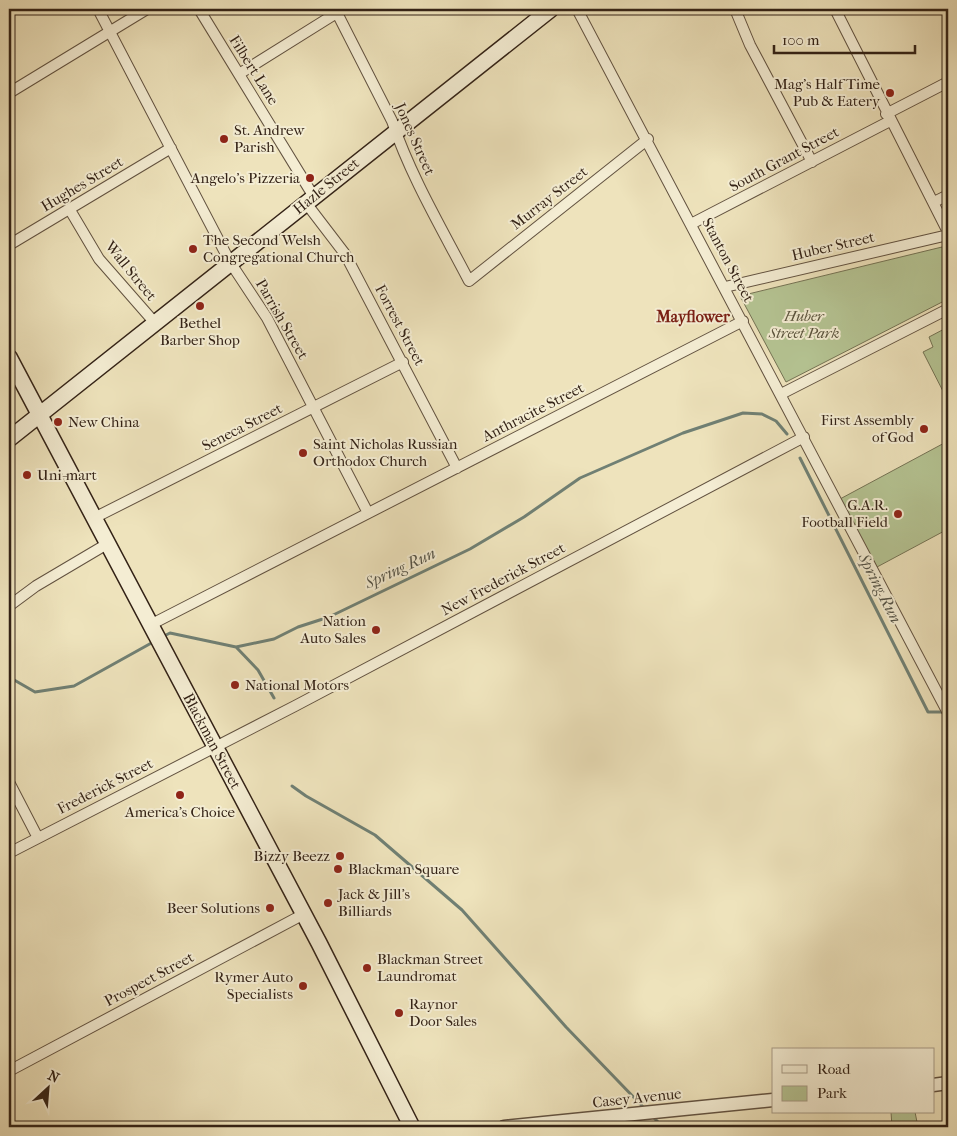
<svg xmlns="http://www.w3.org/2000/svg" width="957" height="1136" viewBox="0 0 957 1136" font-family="'IM FELL French Canon',serif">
<rect width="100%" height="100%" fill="#eee3bc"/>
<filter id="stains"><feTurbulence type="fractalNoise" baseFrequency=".004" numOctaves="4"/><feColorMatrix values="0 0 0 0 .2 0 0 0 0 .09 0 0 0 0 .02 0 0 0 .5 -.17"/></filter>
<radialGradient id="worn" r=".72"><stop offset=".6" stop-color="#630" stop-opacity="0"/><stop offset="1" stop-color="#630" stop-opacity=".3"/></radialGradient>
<path fill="#b5c493" stroke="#747354" d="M942 247 948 258V299L786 382 740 296Z
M948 327V401L923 352 933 347 929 337Z
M948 441V529L877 567 840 499Z
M891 1112H915L918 1127H892Z"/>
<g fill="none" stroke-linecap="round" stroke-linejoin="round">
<path stroke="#708074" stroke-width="3" d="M800 458 928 712H945
M162 637 170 633 236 647 274 639 298 627 329 617 470 549 524 517 580 478 683 433 743 413 762 414 776 421 787 434
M237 648 258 670 274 698
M9 677 35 692 74 686 155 641
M292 786 306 796 375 835 462 910 566 1027 645 1109
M651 1115 663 1127"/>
<g stroke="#625240" stroke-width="12">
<path id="minor" d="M98 9 230 262 267 318 368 513
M199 9 314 197
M335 9 392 121C411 177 442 229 469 281L648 139
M577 9 948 713
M735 9 750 45 812 162
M835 9 948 232
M239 74 343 9
M9 93 147 9
M886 114 948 82
M934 202 948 195
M306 203 345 254 457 468
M70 210 99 259 155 323
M691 224 890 121
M9 245 171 148
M725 287 948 235
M781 394 948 309
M94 518 403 362
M9 606 36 586 107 544
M150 625 743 321
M9 782 38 838
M9 853 295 706 804 437
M9 1071 304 914"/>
</g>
<g stroke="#625240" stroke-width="15">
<path id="tertiary" d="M933 1085 948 1083
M504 1127 773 1100"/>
</g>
<g stroke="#332216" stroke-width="18">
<path id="secondary" d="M9 357 319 943 412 1127
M9 439 551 9"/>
</g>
<use href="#minor" stroke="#f4edd3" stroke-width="10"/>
<use href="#tertiary" stroke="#f4edd3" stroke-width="12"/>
<use href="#secondary" stroke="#f4edd3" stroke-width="15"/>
</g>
<g fill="#8f2418" stroke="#f4edd3" stroke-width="2">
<circle cx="890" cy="93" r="5"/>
<circle cx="224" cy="139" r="5"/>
<circle cx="310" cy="178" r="5"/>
<circle cx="193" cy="249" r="5"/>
<circle cx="200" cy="306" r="5"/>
<circle cx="58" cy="422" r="5"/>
<circle cx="924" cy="429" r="5"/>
<circle cx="303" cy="453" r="5"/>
<circle cx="27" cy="475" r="5"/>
<circle cx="898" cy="514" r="5"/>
<circle cx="376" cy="630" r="5"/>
<circle cx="235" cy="685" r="5"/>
<circle cx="180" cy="795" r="5"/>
<circle cx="340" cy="856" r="5"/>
<circle cx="338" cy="869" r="5"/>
<circle cx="328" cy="903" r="5"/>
<circle cx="270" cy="908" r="5"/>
<circle cx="367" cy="968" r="5"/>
<circle cx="303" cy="986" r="5"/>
<circle cx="399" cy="1013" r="5"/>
</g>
<g text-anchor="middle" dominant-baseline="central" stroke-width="4" stroke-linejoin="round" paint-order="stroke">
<g font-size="15" fill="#332216" stroke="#f4edd3">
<text transform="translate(254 70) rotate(58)">Filbert Lane</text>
<text transform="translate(415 139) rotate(66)">Jones Street</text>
<text transform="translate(784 159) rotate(-28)">South Grant Street</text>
<text transform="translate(82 184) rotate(-31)">Hughes Street</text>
<text transform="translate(326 186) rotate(-39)">Hazle Street</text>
<text transform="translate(549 198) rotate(-38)">Murray Street</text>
<text transform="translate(833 246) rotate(-13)">Huber Street</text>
<text transform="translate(728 260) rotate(62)">Stanton Street</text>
<text transform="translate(131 271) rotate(51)">Wall Street</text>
<text transform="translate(282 319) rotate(60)">Parrish Street</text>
<text transform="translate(400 325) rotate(62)">Forrest Street</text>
<text transform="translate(533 412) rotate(-27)">Anthracite Street</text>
<text transform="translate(242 427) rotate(-27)">Seneca Street</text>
<text transform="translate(503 579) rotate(-28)">New Frederick Street</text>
<text transform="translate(212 741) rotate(62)">Blackman Street</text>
<text transform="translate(105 786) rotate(-27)">Frederick Street</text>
<text transform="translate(149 979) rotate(-28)">Prospect Street</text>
<text transform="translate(637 1098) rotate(-6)">Casey Avenue</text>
</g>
<g font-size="15" fill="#332216" stroke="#f4edd3" text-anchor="start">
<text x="880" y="84" text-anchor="end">Mag's Half Time<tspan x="880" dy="17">Pub &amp; Eatery</tspan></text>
<text x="234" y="130">St. Andrew<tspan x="234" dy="17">Parish</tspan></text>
<text x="300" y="178" text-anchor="end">Angelo's Pizzeria</text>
<text x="203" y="240">The Second Welsh<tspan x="203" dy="17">Congregational Church</tspan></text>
<text x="200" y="323" text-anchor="middle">Bethel<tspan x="200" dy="17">Barber Shop</tspan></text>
<text x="914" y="420" text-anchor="end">First Assembly<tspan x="914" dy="17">of God</tspan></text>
<text x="68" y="422">New China</text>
<text x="313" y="444">Saint Nicholas Russian<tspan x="313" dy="17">Orthodox Church</tspan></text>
<text x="37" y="475">Uni-mart</text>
<text x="888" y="505" text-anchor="end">G.A.R.<tspan x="888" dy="17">Football Field</tspan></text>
<text x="366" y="621" text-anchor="end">Nation<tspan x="366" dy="17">Auto Sales</tspan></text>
<text x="245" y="685">National Motors</text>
<text x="180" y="812" text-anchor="middle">America's Choice</text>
<text x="330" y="856" text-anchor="end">Bizzy Beezz</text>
<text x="348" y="869">Blackman Square</text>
<text x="338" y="894">Jack &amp; Jill's<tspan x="338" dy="17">Billiards</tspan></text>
<text x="260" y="908" text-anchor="end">Beer Solutions</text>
<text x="377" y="959">Blackman Street<tspan x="377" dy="17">Laundromat</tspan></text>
<text x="293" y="977" text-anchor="end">Rymer Auto<tspan x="293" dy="17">Specialists</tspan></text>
<text x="409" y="1004">Raynor<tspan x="409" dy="17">Door Sales</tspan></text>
</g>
<g font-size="15" font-style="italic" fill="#5a533c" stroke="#f4edd3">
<text x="804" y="316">Huber<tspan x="804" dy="17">Street Park</tspan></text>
</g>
<g font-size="16" font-weight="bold" fill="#7a1f14" stroke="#f4edd3">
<text x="693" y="316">Mayflower</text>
</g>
<g font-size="16" font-style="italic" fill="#525145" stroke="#f4edd3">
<text transform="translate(400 568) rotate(-25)">Spring Run</text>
<text transform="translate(880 588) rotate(63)">Spring Run</text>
</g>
</g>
<rect width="957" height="1136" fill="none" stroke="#eee3bc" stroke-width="30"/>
<rect x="10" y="10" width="937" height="1116" fill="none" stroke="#332216" stroke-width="2.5"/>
<rect x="15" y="15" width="927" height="1106" fill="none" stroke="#332216"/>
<rect x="772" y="1048" width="162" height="65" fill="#f4edd3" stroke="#a79c87"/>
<rect x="782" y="1065" width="25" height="8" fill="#f4edd3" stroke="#a79c87"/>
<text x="817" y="1074" font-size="15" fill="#332216">Road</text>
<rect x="782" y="1086" width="25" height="15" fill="#b5c493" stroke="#a79c87"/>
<text x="817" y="1098" font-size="15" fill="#332216">Park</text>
<g transform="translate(48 1088) rotate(26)" stroke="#f4edd3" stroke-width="4" paint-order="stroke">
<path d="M0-4L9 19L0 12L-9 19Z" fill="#332216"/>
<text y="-8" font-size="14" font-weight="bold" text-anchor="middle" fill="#332216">N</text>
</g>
<path d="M774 45v8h141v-8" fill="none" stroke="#332216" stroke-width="2.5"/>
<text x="782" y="45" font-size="15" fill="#332216" stroke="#f4edd3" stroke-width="4" paint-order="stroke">100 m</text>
<rect width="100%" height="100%" filter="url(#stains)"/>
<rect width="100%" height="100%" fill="url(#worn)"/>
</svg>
